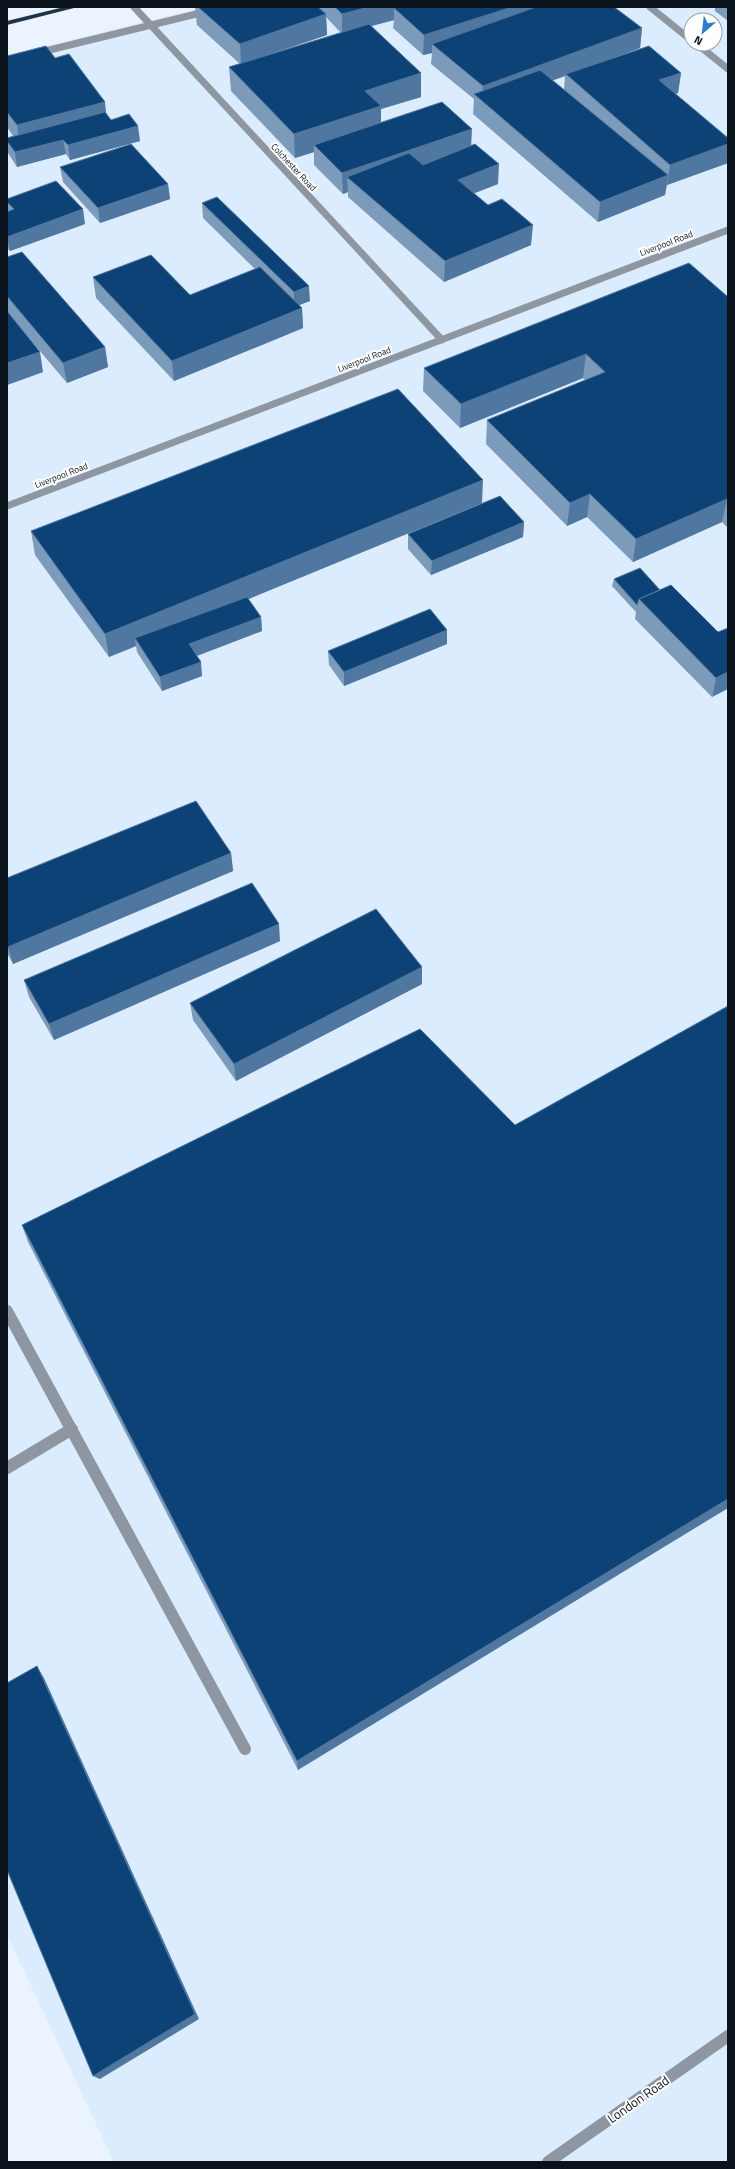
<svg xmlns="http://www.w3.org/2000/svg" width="735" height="2169" viewBox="0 0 735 2169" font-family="'Titillium Web',sans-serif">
<rect width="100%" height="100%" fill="#eaf3fe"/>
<path fill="#dbecff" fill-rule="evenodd" d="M204 7H728V2162H114L7 1935V56ZM691 20H715V44H691Z"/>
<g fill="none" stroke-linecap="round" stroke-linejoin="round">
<path stroke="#8d96a1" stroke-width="7" d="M650 7 691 40
M697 44 728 69
M37 53 225 7"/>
<path stroke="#8d96a1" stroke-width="12" d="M7 1311 245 1749
M7 1468 72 1429"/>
<path stroke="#8d96a1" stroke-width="7" d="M134 7 442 340
M7 506 728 230"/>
<path stroke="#8d96a1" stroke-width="12" d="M548 2162 728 2036"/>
<path fill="#213246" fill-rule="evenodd" d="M64 7H78L7 25V21Z"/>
</g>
<path fill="#7c9aba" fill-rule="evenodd" d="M195 7H614L642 28 640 48 611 59 681 73 678 93 675 94 728 163 667 185 665 195 598 222 473 114 474 99 431 64 432 53 423 55 393 28 394 20 371 26 421 73V97L381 109V122L471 146 498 184 474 193 531 245 444 282 348 197V192L343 194 314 165V152L295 158 231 91 229 67 240 64 197 25ZM326 17 341 33 265 56 327 35ZM565 76 564 90 552 80Z
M715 7H728V21L715 11Z
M7 56 55 58 106 114 111 120 140 141 70 160 66 154 17 167 8 153 7 149V138L13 136 7 127Z
M60 167 168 184 170 199 100 223 63 182Z
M7 199 85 224 10 251 7 248Z
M202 203 310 301 299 305 302 308 303 328 174 381 96 298 93 277 190 295 255 269 203 218Z
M7 257 105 347 108 367 67 383 17 324 43 372 7 385Z
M728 297V528L722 522 633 562 587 517 567 526 486 444 487 420 585 380 583 378 460 428 423 391 424 368Z
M482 503 248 599 261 617 262 631 197 656 202 676 162 691 137 652 136 646 109 657 35 555 31 531Z
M524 522 523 537 431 575 408 549V534Z
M614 579 660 590 718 632 728 628 712 697 635 619 636 612 612 586Z
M447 644 344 686 329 665 328 651Z
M231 853 233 871 13 964 7 953V878Z
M280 941 54 1040 29 997 24 980Z
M422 967V984L236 1081 193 1020 190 1003Z
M420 1029 298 1770 28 1242 22 1225Z"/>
<path fill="#4f779f" d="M369 7H443L394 8V20L342 34V14Z
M512 7H573L432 44V53L423 55 424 35Z
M326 14 327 35 241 64 240 44Z
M642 28 640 48 567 75 566 74 565 76 486 105 482 101 483 86Z
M421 73V97L381 109V129L314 145V152L295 158 294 134 365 91Z
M681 73 678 93 656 100 659 80Z
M105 102 107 122 20 146 17 125Z
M138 126 140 141 70 160 68 145Z
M472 129 471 149 360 188 347 177 348 192 343 194 342 173Z
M63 140 66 154 17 167 15 152Z
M728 144V163L667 185 670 165Z
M499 164 498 184 457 200 458 180Z
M668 175 665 195 598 222 600 202Z
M168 184 170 199 100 223 98 208Z
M83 209 85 224 10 251 7 237Z
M533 225 531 245 444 282 445 261Z
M309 286 310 301 294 307V292Z
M302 308 303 328 174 381 172 361Z
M105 347 108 367 67 383 63 363Z
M40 352 43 372 7 385V363Z
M586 354 583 378 460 428 461 404Z
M483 480 482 503 139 644 135 638 136 646 109 657 105 634Z
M590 494 587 517 567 526 570 503Z
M727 499 722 522 633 562 636 539Z
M524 522 523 537 431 575 432 561Z
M261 617 262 631 191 658 189 644Z
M447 630V644L344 686V672Z
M201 662 202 676 162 691 160 677Z
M728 672V689L712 697 716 678Z
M231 853 233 871 13 964 8 947Z
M279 924 280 941 54 1040 49 1024Z
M422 967V984L236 1081 234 1064Z
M728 1499V1508L298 1770 297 1761Z
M37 1666 44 1678 199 2019 100 2079 93 2076Z"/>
<path fill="#0d4276" stroke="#4f779f" d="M198 7H318L326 14 240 44Z
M335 7H369L342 14Z
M397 7H512L424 35 394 8Z
M536 7H614L642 28 483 86 432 44Z
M369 24 421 73 365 91 381 106 294 134 229 67Z
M46 46 55 58 69 54 105 102 17 125 7 112V56Z
M649 46 681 73 659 80 728 138V144L670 165 566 74Z
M540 70 668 175 600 202 474 94Z
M442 102 472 129 342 173 314 145Z
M105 112 111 120 129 114 138 126 68 145 63 140 15 152 7 141V138Z
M131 144 168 184 98 208 60 167Z
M475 144 499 164 458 180 488 205 502 199 533 225 445 261 347 177 409 153 423 165Z
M56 181 83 209 7 237V212L14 209 7 202V199Z
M217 197 309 286 294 292 202 203Z
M22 252 105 347 63 363 7 296V257Z
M151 255 190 295 260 267 302 308 172 361 93 277Z
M689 263 728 297V500L727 499 636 539 590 494 570 503 487 420 605 372 586 354 461 404 424 368Z
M7 311 40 352 7 363Z
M398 389 483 480 105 634 31 531Z
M500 496 524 522 432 561 408 534Z
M640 568 660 590 639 599 637 605 614 579Z
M671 585 718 632 728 628V672L716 678 639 599Z
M247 597 261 617 189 644 201 662 160 677 135 638Z
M430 609 447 630 344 672 328 651Z
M196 801 231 853 8 947 7 944V878Z
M252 883 279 924 49 1024 24 980Z
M376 909 422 967 234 1064 190 1003Z
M728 1006V1499L297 1761 22 1225 420 1029 515 1125Z
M37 1666 195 2014 93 2076 7 1870V1683Z"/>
<g text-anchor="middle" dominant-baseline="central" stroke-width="4" stroke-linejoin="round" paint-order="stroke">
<g font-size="9" fill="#0a121b" stroke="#fff">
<text transform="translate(294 167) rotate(47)">Colchester Road</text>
<text transform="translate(666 243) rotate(-21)">Liverpool Road</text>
<text transform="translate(364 359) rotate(-21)">Liverpool Road</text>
<text transform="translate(61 475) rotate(-21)">Liverpool Road</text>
</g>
<g font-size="13" fill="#0a121b" stroke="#fff">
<text transform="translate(638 2099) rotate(-35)">London Road</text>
</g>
</g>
<rect width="735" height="2169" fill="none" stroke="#0a121b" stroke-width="16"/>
<g transform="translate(703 32) rotate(208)"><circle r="19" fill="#ffffff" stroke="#9da0a4"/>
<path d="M0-3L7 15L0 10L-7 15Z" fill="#2e7aca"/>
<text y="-6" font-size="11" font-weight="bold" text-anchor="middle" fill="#0a121b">N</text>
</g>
</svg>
